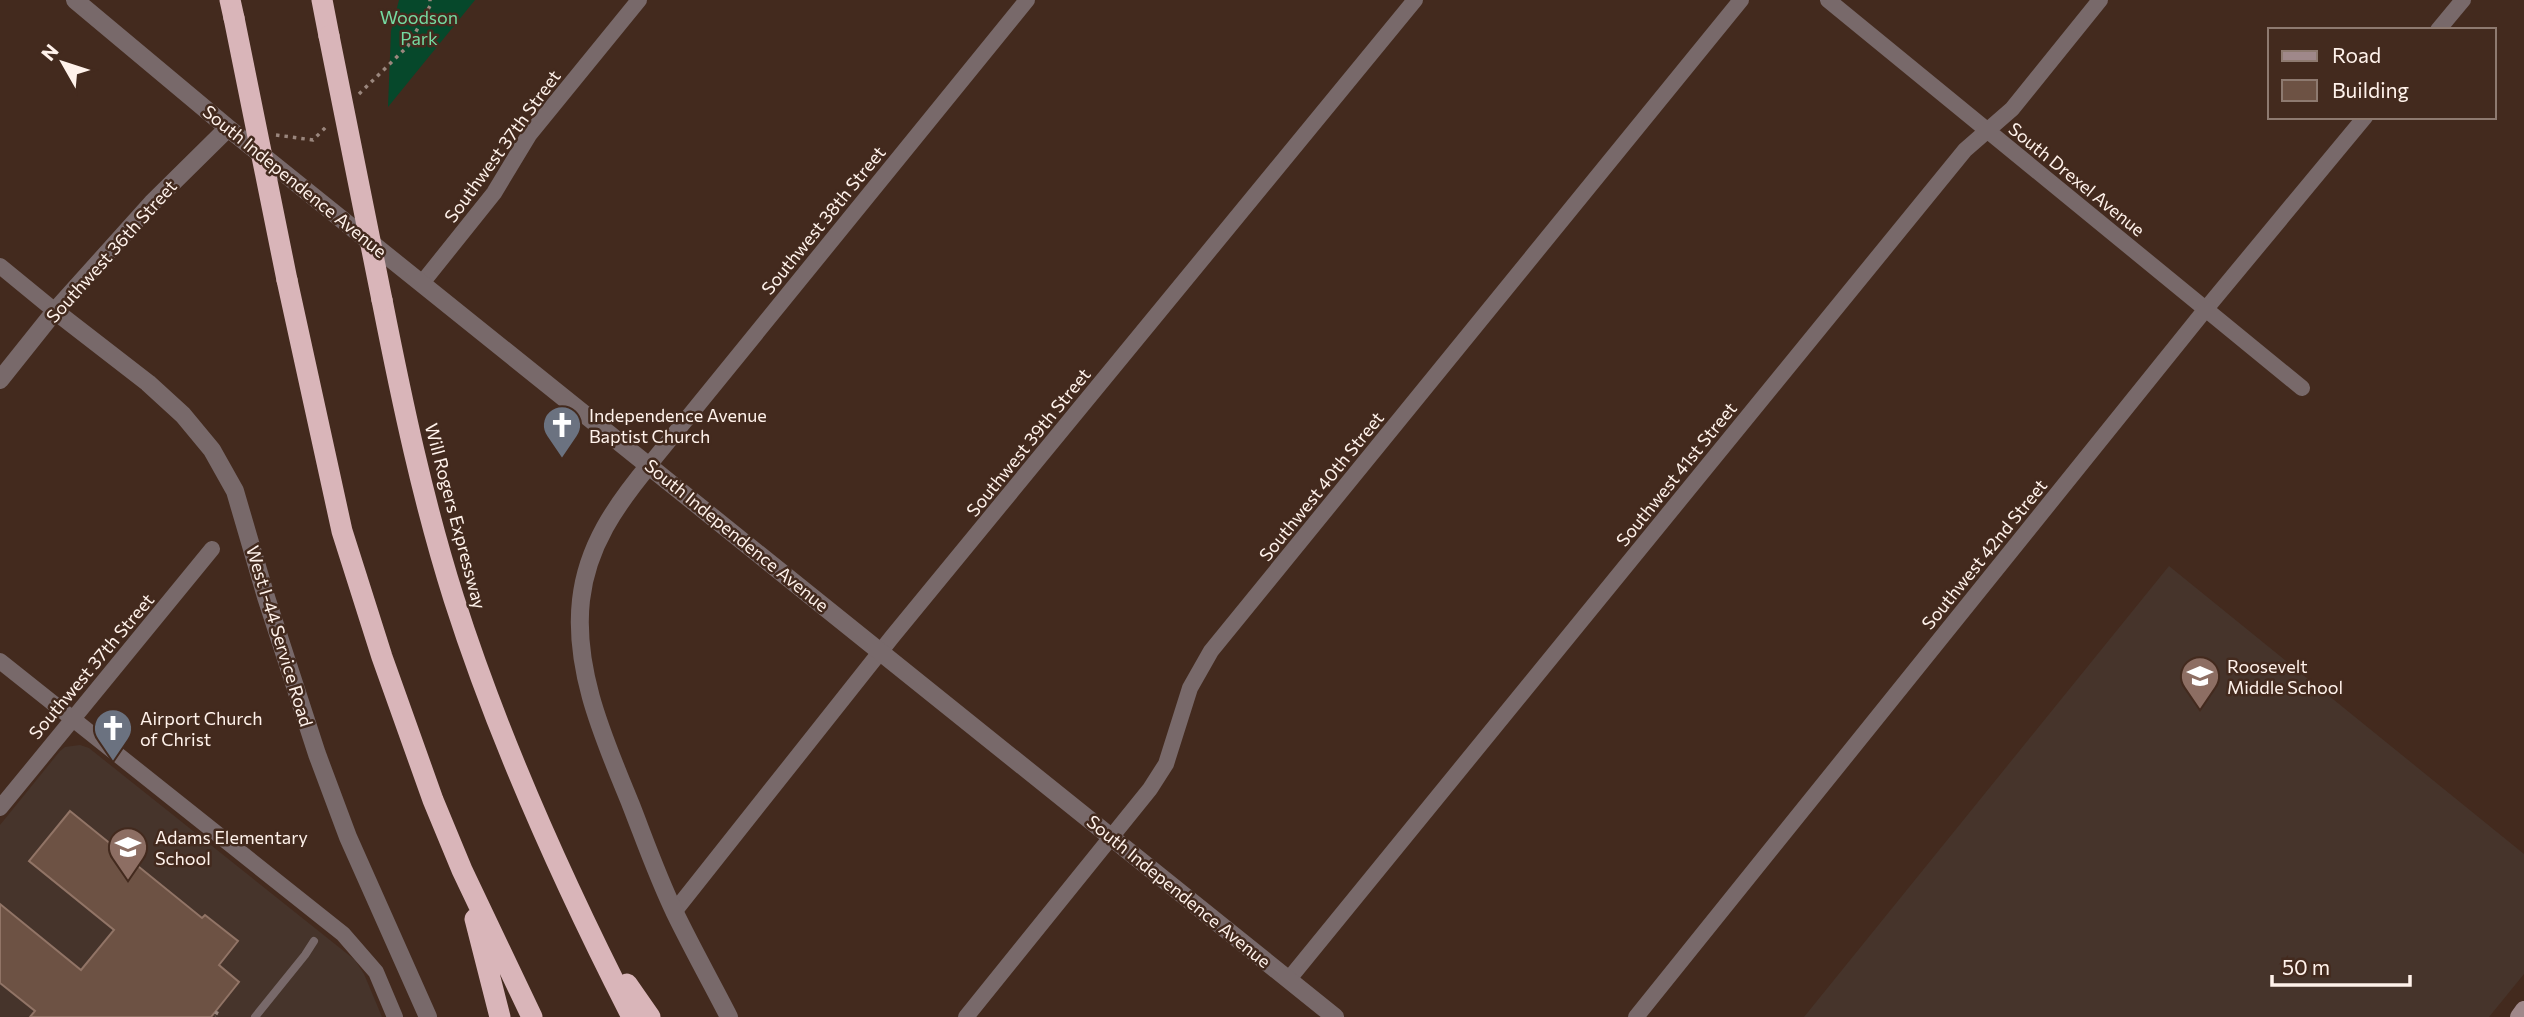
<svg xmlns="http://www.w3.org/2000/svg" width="2524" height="1017" viewBox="0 0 2524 1017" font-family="Commissioner,sans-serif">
<rect width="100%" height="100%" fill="#432a1e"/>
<path fill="#46342b" d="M2169 566 2524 854V974L2489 1017H1804Z
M80 745 89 748 355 960 364 974 382 1017H0V825L60 751 65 747Z"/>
<path fill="#06482b" d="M399 0H475L388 107 391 31Z"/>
<path fill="#6d5244" stroke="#917466" stroke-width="2" d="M70 811 202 918 205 915 238 941 219 965 239 982 211 1017H30L35 1011 0 983V904L81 970 114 930 29 861Z"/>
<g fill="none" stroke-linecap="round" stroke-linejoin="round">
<path stroke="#9a867d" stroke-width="3.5" stroke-dasharray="3.5 5" stroke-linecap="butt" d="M359 94 408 46 430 6V0
M276 135 313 140 328 125
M215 1012 219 1014 216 1017"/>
<path stroke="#78696a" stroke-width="8" d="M255 1017 305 955 314 941"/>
<path stroke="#78696a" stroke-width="16" d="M1828 0 2302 388
M2438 30 2463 0
M0 266 55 311
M422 283 494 193 529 135 639 0
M650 464 1027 0
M0 661 343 934 376 972 395 1017
M0 808 212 549
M674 912 892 637 1415 0
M1289 979 1965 150 2012 109 2100 0
M966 1017 1150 789 1166 764 1190 688 1211 651 1741 0
M1636 1017 2205 310 2365 117"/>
<path stroke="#78696a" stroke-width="18" d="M75 0 228 128 1335 1017
M55 311 148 383 183 415 212 450 235 491 266 597 317 754 348 837 428 1017
M0 380 55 311 152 203 228 128
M650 464C616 505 587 546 581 600 573 671 605 741 631 805 645 841 658 878 675 913 692 948 711 982 729 1017"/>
<path stroke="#9f888a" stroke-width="18" d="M2519 1017 2524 1010"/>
<path stroke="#d9b5b9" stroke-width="21" d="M230 0 234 18
M322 0 329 36
M287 280 342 531 382 657 433 800 462 870 532 1017
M382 300C402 401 423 501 454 599 500 743 563 882 632 1017
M475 919 500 1017
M627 984 650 1017"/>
<path stroke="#d9b5b9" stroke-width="21" d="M234 18 287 280
M329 36 382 300"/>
</g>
<defs>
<g id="church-pin" transform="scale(2.0125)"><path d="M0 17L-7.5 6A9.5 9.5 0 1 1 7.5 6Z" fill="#6b7280" stroke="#432a1e"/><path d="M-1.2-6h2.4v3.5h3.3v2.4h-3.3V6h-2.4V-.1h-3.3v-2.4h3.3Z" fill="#fff"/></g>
<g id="school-pin" transform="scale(2.0125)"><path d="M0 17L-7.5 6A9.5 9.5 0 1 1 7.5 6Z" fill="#8d6e63" stroke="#432a1e"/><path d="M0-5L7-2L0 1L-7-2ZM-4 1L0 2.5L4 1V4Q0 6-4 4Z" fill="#fff"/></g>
</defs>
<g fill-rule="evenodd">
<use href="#church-pin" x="562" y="425"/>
<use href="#school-pin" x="2200" y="676"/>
<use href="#church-pin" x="113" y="728"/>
<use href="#school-pin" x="128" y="847"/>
</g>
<g text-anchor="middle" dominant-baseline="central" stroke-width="5" stroke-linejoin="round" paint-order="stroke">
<g font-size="18" fill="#75daa1" stroke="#432a1e">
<text x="419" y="17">Woodson<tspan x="419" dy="21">Park</tspan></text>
</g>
<g font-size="18" fill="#fff2eb" stroke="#432a1e">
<text transform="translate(502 146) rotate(-54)">Southwest 37th Street</text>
<text transform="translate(2077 179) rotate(39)">South Drexel Avenue</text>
<text transform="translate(295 181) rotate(39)">South Independence Avenue</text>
<text transform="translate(823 220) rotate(-51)">Southwest 38th Street</text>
<text transform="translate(111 251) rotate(-48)">Southwest 36th Street</text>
<text transform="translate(1028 442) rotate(-51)">Southwest 39th Street</text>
<text transform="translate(1676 474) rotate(-51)">Southwest 41st Street</text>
<text transform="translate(1321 486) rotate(-51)">Southwest 40th Street</text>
<text transform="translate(456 516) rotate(75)">Will Rogers Expressway</text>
<text transform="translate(737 535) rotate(39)">South Independence Avenue</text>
<text transform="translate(1984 554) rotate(-51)">Southwest 42nd Street</text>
<text transform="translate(280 636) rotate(73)">West I-44 Service Road</text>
<text transform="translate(91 666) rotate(-50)">Southwest 37th Street</text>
<text transform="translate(1179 891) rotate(39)">South Independence Avenue</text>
</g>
<g font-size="18" fill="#fff2eb" stroke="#432a1e" text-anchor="start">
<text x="589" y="415">Independence Avenue<tspan x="589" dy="21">Baptist Church</tspan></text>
<text x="2227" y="666">Roosevelt<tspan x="2227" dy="21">Middle School</tspan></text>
<text x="140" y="718">Airport Church<tspan x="140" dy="21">of Christ</tspan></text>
<text x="155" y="837">Adams Elementary<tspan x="155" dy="21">School</tspan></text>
</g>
</g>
<rect x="2268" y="28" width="228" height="91" fill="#432a1e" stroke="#8e7a70" stroke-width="2"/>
<rect x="2282" y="51" width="35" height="10" fill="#9f888a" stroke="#8e7a70" stroke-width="2"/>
<text x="2332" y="63" font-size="21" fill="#fff2eb">Road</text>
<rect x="2282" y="80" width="35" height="21" fill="#6d5244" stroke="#8e7a70" stroke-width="2"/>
<text x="2332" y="98" font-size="21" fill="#fff2eb">Building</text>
<g transform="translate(63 63) rotate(309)" stroke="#432a1e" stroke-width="5" paint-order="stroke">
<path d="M0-5L12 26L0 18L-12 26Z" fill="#fff2eb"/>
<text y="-10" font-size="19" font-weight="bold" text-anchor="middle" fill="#fff2eb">N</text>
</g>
<path d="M2272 975v10h138v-10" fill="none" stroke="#fff2eb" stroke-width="3.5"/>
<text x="2282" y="975" font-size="21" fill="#fff2eb" stroke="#432a1e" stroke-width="5" paint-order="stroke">50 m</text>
</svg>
